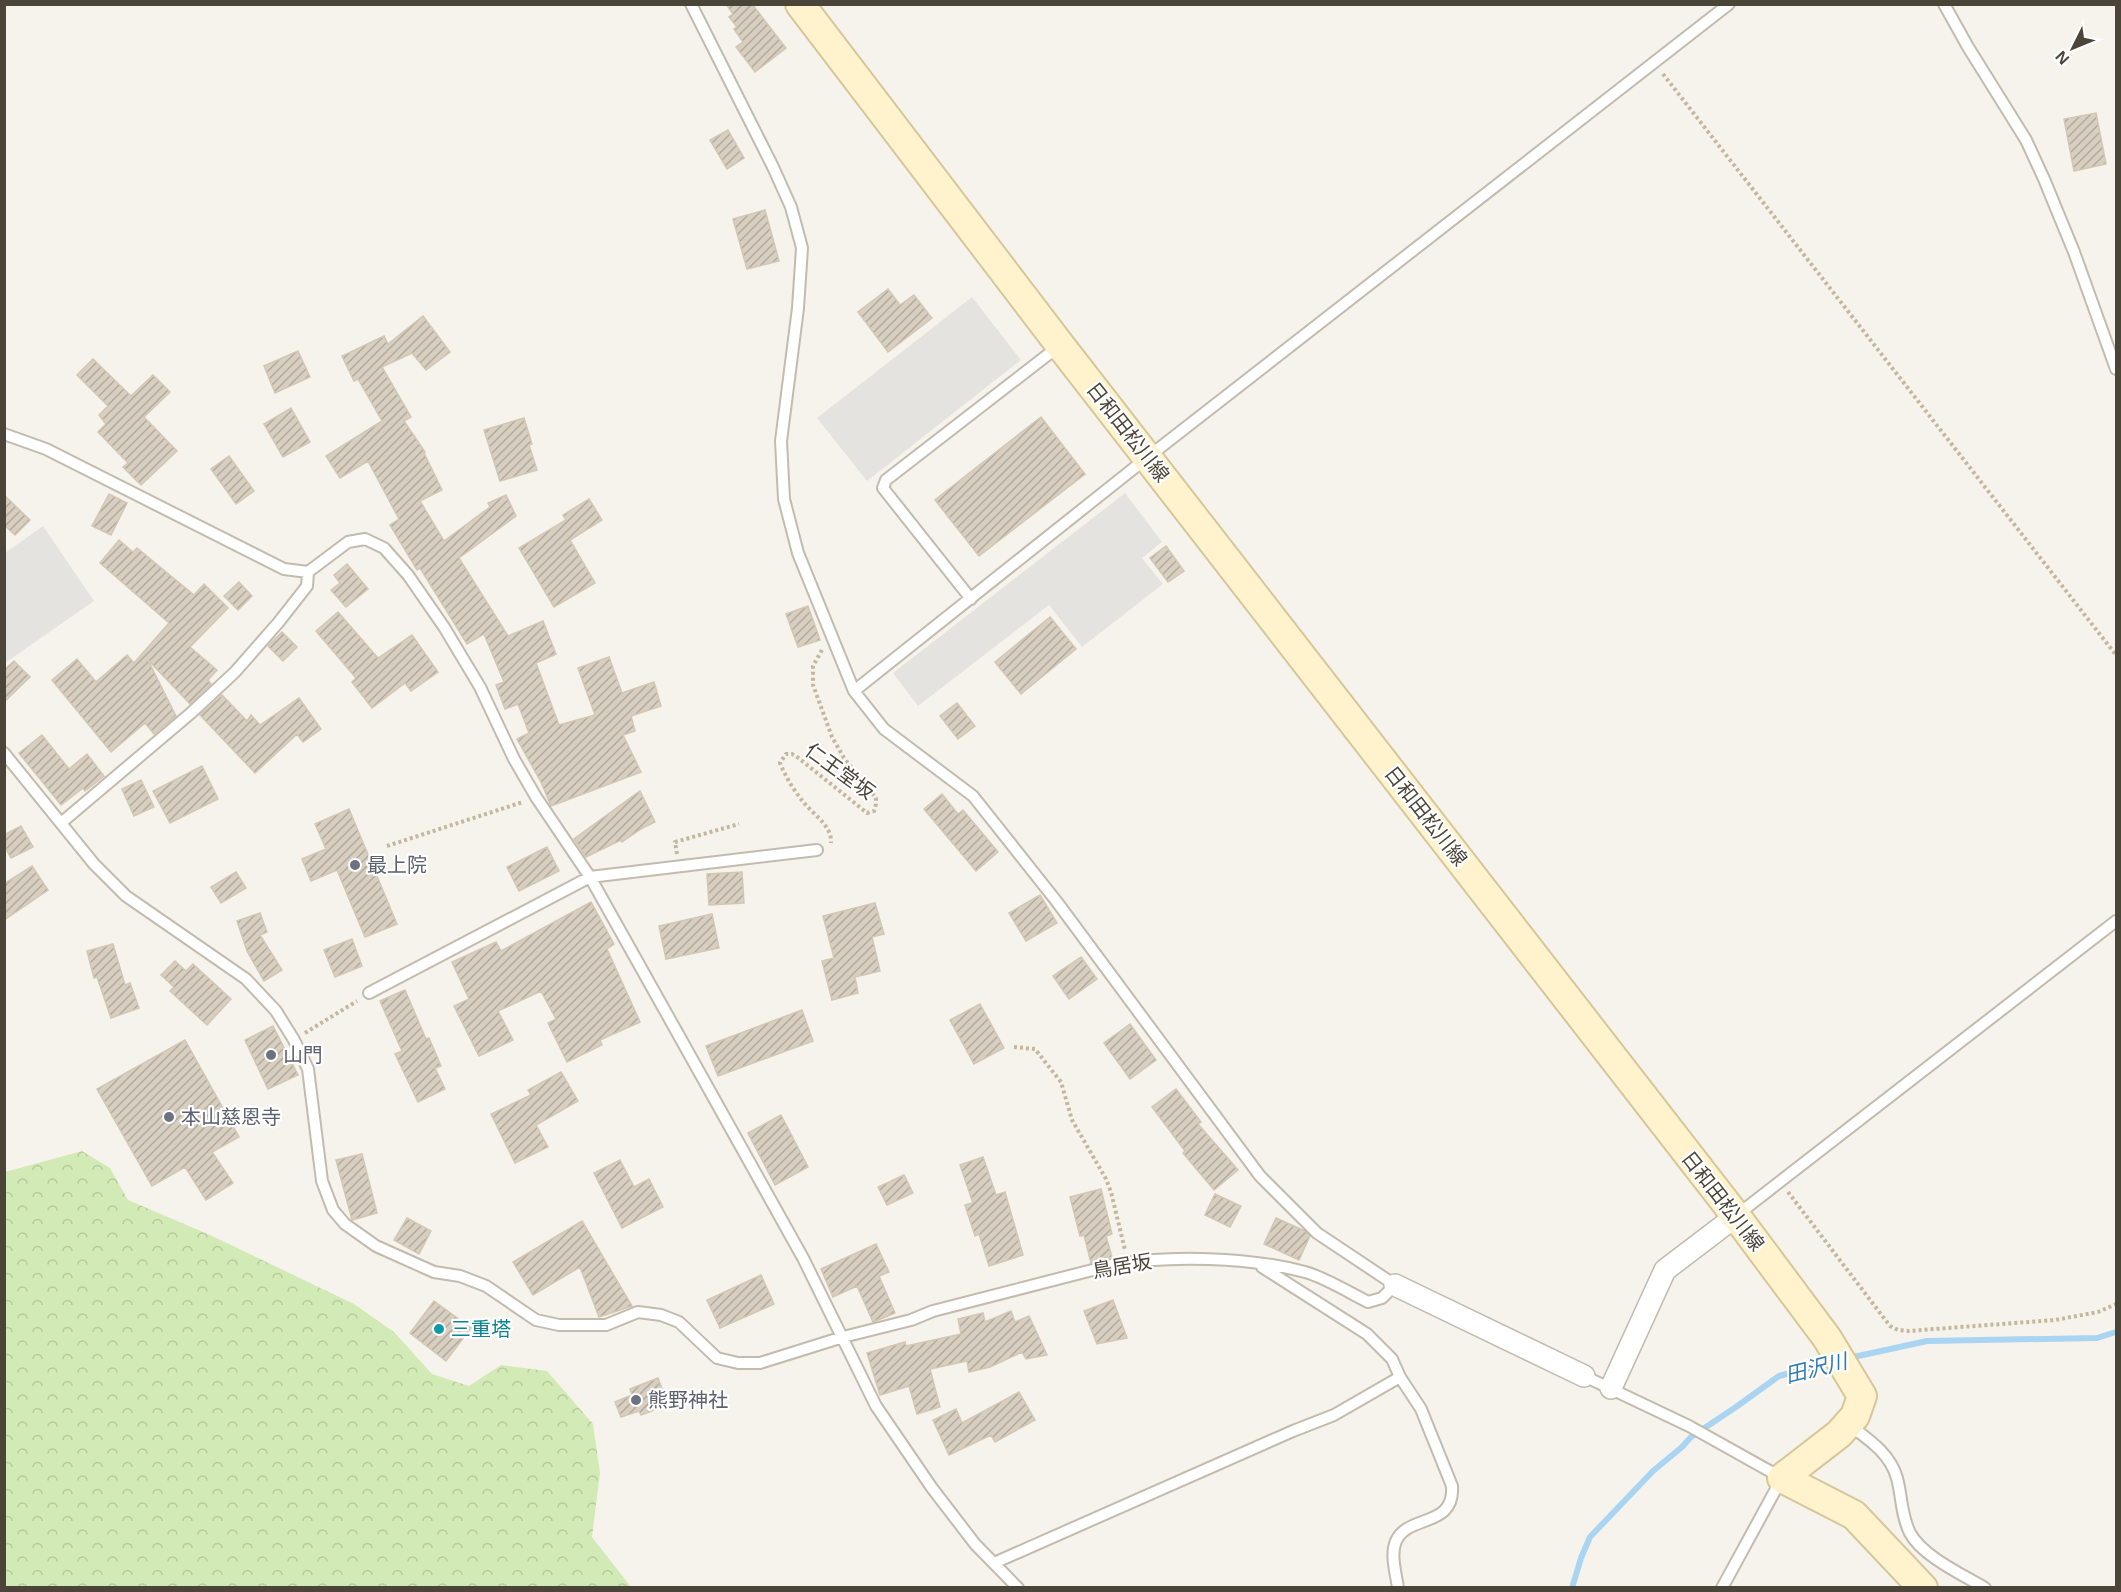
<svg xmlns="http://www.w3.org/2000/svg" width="2121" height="1592" viewBox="0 0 2121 1592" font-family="Arial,'Noto Sans JP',sans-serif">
<defs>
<pattern id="forest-crowns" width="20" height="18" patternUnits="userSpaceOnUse" patternTransform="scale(1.5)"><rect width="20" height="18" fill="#d2eab5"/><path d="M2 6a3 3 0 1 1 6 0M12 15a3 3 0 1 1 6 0" fill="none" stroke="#b6ca9c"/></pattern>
<pattern id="building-hatch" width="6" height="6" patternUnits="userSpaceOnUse" patternTransform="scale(1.5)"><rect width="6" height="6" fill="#d8cfc1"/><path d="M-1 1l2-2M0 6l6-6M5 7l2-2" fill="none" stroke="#b1aa9e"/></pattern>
</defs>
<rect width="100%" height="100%" fill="#f6f3ec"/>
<path fill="url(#forest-crowns)" d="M82 1151 110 1168 128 1200 210 1235 354 1304 394 1332 432 1374 469 1386 501 1365 547 1371 593 1424 600 1473 592 1537 631 1587H5V1172Z"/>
<path fill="#e5e3e0" d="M972 297 1021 360 867 481 817 418Z
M1125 493 1162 542 1142 558 1163 584 1082 647 1049 605 918 706 893 673Z
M43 526 94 601 5 663V553Z"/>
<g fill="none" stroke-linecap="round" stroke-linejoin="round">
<path stroke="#a9d4f2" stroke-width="6" d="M1849 1358 1927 1341 2097 1338 2116 1332
M1572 1588 1581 1558 1590 1537 1653 1471 1682 1447 1691 1437 1736 1407 1779 1376 1833 1362"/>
</g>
<path fill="url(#building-hatch)" stroke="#d3c7b4" stroke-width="1.5" d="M726 4H752L786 48 755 72 736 47 743 42 734 29 737 27 729 17 733 14Z
M2096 113 2106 164 2074 171 2064 119Z
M728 130 744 158 727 169 710 140Z
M765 210 779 261 747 269 733 219Z
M888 289 900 305 914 295 932 318 888 352 858 312Z
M423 316 450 352 426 370 412 353 382 367 411 417 404 421 425 452 424 453 442 490 420 501 444 541 490 507 488 503 506 495 516 516 459 558 508 636 543 621 556 654 536 663 559 725 595 715 578 668 609 657 622 693 654 682 661 706 631 716 635 731 623 735 641 772 551 806 541 782 517 739 529 733 518 704 505 709 496 685 504 682 484 634 467 644 420 568 417 570 390 525 399 519 368 461 340 478 326 456 382 421 358 379 354 381 342 356 384 336 388 344Z
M298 351 310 377 275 393 264 366Z
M93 359 131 396 153 375 170 392 144 417 177 451 141 485 123 467 128 463 98 432 106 424 99 415 108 406 77 375Z
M291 408 310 442 283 457 264 424Z
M1041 417 1085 474 979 556 935 500Z
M524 418 532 444 529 445 537 470 500 481 484 430Z
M229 456 254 491 236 504 211 469Z
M109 494 127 503 111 535 92 526Z
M4 495 30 520 15 535 4 525Z
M589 499 602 520 570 540 595 583 554 607 519 548 566 520 563 515Z
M119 540 133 552 137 548 194 595 204 584 228 608 190 647 217 670 208 680 211 684 190 704 148 660 176 716 154 734 145 723 111 752 52 680 77 659 96 682 127 655 134 663 169 623 100 563Z
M1166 546 1184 571 1168 582 1150 558Z
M347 564 368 589 346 607 331 590 340 583 334 575Z
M239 582 252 596 238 610 224 596Z
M808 606 820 640 798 647 786 614Z
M338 612 378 658 412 635 438 672 411 691 405 683 372 708 352 682 356 678 316 631Z
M1050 617 1076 649 1021 694 995 662Z
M282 632 297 647 283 661 268 646Z
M14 661 30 677 4 702V670Z
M222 695 247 721 251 715 260 725 299 698 321 729 303 742 297 734 255 773 200 715Z
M957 703 975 726 958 739 940 716Z
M42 735 69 769 87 754 104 776 85 791 83 788 61 805 19 753Z
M202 766 218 799 170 823 153 791Z
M141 780 154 807 134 816 122 789Z
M640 791 655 822 641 829 622 842 621 840 586 857 574 839Z
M942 794 958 814 963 810 998 852 976 871 924 809Z
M349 809 397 924 365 937 337 870 311 881 302 859 326 849 315 824Z
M21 826 33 847 11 858 4 845V835Z
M547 847 559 871 519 891 507 867Z
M32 866 48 890 4 920V884Z
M236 872 246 888 221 903 211 887Z
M742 872 744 903 709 905 707 874Z
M1040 895 1057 923 1026 941 1009 913Z
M591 902 614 944 607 949 640 1022 600 1040 602 1045 567 1062 548 1023 556 1019 541 991 498 1011 513 1040 479 1056 454 1006 469 999 452 962 496 942 501 951Z
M875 903 884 934 872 937 880 971 855 977 858 993 832 1000 822 961 834 958 823 916Z
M260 913 267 932 260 935 282 970 264 981 247 951 237 921Z
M712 914 719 948 666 959 659 926Z
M352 939 362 966 335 977 324 950Z
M113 944 125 985 130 983 139 1008 111 1018 97 977 94 978 87 951Z
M1081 957 1097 979 1069 999 1053 976Z
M175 961 186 971 193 964 231 999 207 1025 170 991 174 987 161 975Z
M405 990 426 1039 429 1038 441 1066 435 1068 445 1089 418 1102 395 1054 402 1051 380 1001Z
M980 1004 1004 1048 974 1064 950 1020Z
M802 1010 813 1041 718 1076 706 1046Z
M1130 1024 1156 1060 1130 1079 1104 1043Z
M273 1026 298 1075 268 1089 245 1040Z
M185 1040 239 1137 212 1152 233 1183 206 1200 185 1167 152 1186 97 1089Z
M561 1072 578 1101 536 1125 548 1147 515 1163 491 1114 531 1095 528 1090Z
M1176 1089 1201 1122 1198 1124 1238 1170 1214 1190 1183 1153 1185 1151 1152 1107Z
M781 1115 808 1167 775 1185 748 1133Z
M362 1154 377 1213 352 1220 336 1160Z
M983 1157 996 1195 1005 1192 1023 1255 989 1266 979 1234 975 1236 965 1205 973 1203 960 1165Z
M620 1160 634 1187 649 1179 663 1207 622 1228 594 1173Z
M904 1175 913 1193 887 1205 878 1187Z
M1101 1189 1112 1234 1106 1236 1112 1257 1091 1263 1084 1235 1080 1236 1070 1197Z
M1215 1194 1241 1206 1230 1227 1205 1215Z
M407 1218 431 1231 419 1254 394 1240Z
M1276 1218 1305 1231 1310 1236 1299 1260 1264 1244Z
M582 1221 616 1279 632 1306 599 1317 580 1267 533 1295 513 1262Z
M876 1244 889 1272 879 1276 895 1313 873 1322 857 1286 833 1297 821 1269Z
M761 1275 774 1304 720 1328 707 1300Z
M1113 1300 1127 1338 1097 1344 1084 1311Z
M434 1301 471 1328 446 1361 410 1333Z
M1011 1311 1015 1322 1029 1316 1047 1355 1026 1359 1022 1352 990 1367 969 1372 967 1361 930 1369 940 1407 917 1414 909 1386 880 1395 867 1353 905 1342 906 1346 961 1334 958 1319 983 1313 985 1322Z
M658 1378 668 1405 641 1415 639 1411 621 1417 615 1402 632 1395 630 1389Z
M1019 1392 1035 1420 995 1442 991 1435 949 1455 933 1420 956 1409 962 1423Z"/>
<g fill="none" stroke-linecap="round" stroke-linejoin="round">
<g stroke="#c2bbae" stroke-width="14">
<path id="service" d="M1944 4 1968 47 2026 140 2044 179 2074 252 2116 369
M4 434 46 449 284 569 308 572 348 542 365 539 384 548 408 575 444 627 480 687 514 759 536 797 590 877 678 1034 803 1258 876 1406 932 1488 975 1544 1018 1588
M971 599 883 488 886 480 1059 346
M854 691 1148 457 1729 4
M4 753 94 864 126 896 246 979 276 1011 294 1040 308 1069 322 1181 333 1210 345 1224 376 1246 434 1272 460 1276 486 1286 536 1320 559 1325H606L638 1312 661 1315 679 1322 717 1358 738 1363H760L843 1337 911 1320 933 1311 1112 1265C1169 1255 1249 1257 1305 1272 1324 1277 1350 1293 1368 1302L1382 1298 1395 1285 1317 1233 1260 1176 1057 902 973 796 884 729 854 691 798 553 784 499 781 441 798 308 802 248 791 207 773 167 691 4
M61 823 191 713 235 672 278 623 307 586 308 572
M369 993 590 877 817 850
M1737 1215 2116 921
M1262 1267 1367 1334 1392 1359 1400 1377 1421 1409 1452 1486C1455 1528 1408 1514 1396 1541 1390 1555 1396 1573 1398 1588
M1584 1376 1689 1426 1782 1478 1722 1588
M1848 1424C1868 1439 1890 1453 1897 1478 1902 1497 1901 1515 1910 1533 1922 1556 1963 1575 1985 1588
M994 1563 1293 1431 1334 1415 1400 1377"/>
</g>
<g stroke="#c2bbae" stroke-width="24">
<path id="minor" d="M1395 1285 1584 1376
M1611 1388 1665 1270 1736 1216"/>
</g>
<g stroke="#d6c79b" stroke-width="32">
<path id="secondary" d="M800 4 1060 345 1736 1216 1827 1338 1862 1396 1855 1416 1839 1434 1782 1478 1854 1515 1923 1588"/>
</g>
<path stroke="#c4b79f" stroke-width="4" stroke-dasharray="3 3" stroke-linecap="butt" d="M1663 74 2116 655
M822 650 813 666V685L832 737 844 758 876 798V804L874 811 867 813 796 756 792 754H786L780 763C786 778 795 792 805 804 815 816 832 826 831 843
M387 846 523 802
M677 854 675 842 739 824
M305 1033 357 1001
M1014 1047 1035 1049 1061 1082 1072 1120 1106 1179 1111 1192 1125 1250
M1788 1192 1890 1326 1898 1330 1908 1331 2055 1320 2098 1312 2116 1304"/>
<use href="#service" stroke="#fff" stroke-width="10"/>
<use href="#minor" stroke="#fff" stroke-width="21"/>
<use href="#secondary" stroke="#fff3cd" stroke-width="28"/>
</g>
<g fill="#6b7280" stroke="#fff" stroke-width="2">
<circle cx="355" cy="865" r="6"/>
<circle cx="271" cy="1055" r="6"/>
<circle cx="169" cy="1117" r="6"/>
<circle cx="636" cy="1400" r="6"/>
</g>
<circle fill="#0f9aa8" stroke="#fff" stroke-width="2" cx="439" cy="1329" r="6"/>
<g text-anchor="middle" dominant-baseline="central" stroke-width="4.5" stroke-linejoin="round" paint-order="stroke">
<g font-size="20" fill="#4b4439" stroke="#fff">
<text transform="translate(1128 432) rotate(52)">日和田松川線</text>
<text transform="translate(840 771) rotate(36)">仁王堂坂</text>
<text transform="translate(1426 816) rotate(52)">日和田松川線</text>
<text transform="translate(1723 1201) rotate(52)">日和田松川線</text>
<text transform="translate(1122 1266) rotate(-10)">鳥居坂</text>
</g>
<g font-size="20" fill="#5b616d" stroke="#fff" text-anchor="start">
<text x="367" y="865">最上院</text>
<text x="283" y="1055">山門</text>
<text x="181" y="1117">本山慈恩寺</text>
<text x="648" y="1400">熊野神社</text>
</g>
<g font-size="20" fill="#0d838f" stroke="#fff" text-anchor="start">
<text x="451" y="1329">三重塔</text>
</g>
<g font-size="21" font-style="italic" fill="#2e7ab2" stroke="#fff">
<text transform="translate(1816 1368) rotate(-14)">田沢川</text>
</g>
</g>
<rect width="2121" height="1592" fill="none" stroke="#4b4439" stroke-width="12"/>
<g transform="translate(2073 48) rotate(227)" stroke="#ffffff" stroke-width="4.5" paint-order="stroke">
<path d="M0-4.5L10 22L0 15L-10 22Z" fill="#4b4439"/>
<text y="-9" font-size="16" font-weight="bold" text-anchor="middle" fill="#4b4439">N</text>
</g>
</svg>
